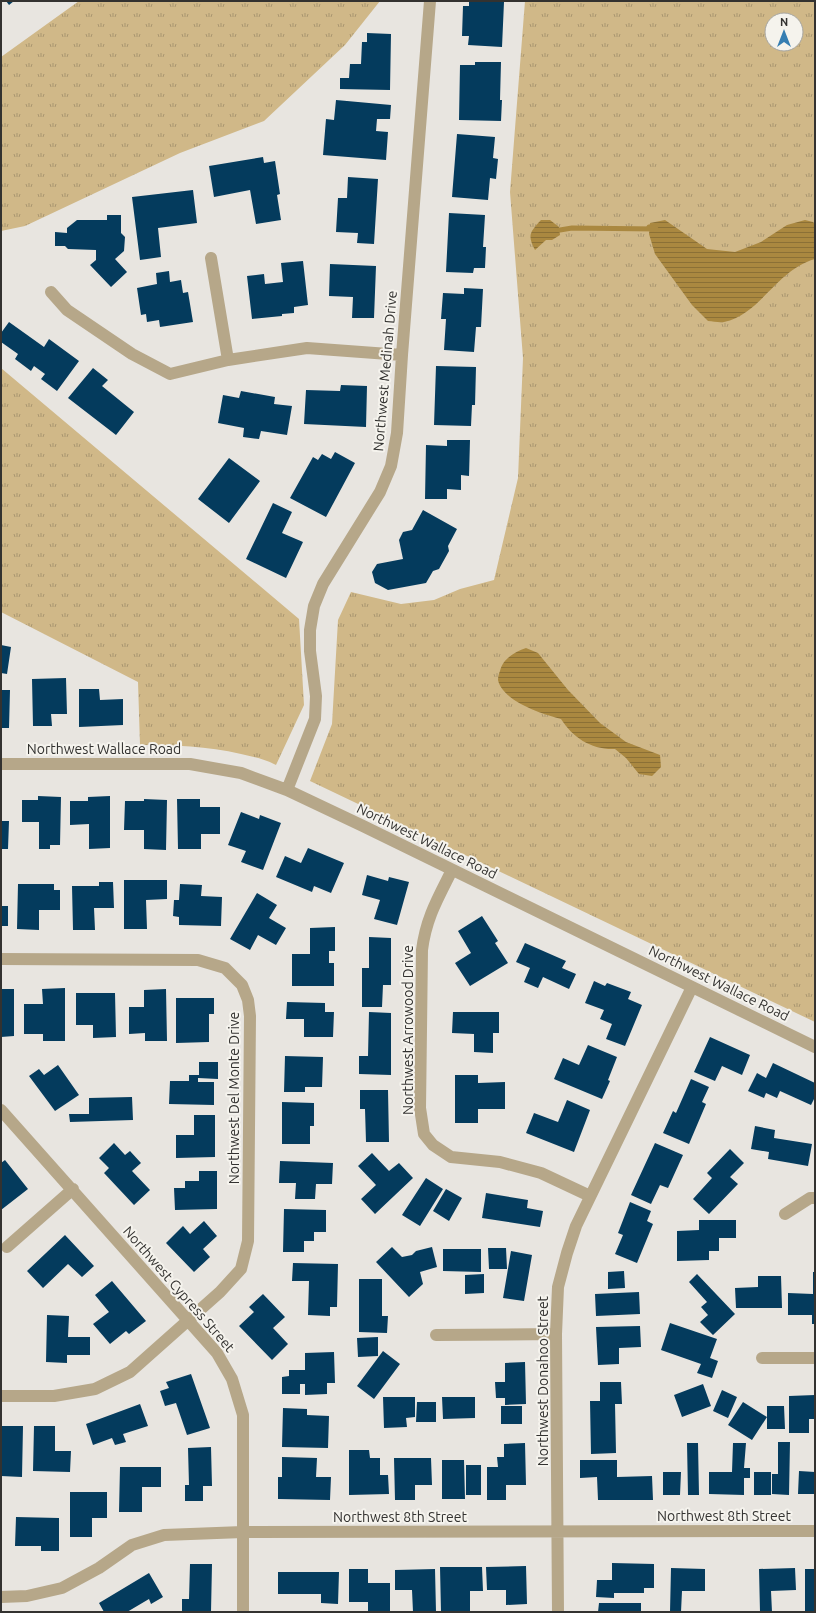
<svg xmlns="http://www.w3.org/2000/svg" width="816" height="1613" viewBox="0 0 816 1613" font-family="Ubuntu,sans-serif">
<defs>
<pattern id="grass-tufts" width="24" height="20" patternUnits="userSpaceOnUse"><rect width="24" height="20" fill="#d0b888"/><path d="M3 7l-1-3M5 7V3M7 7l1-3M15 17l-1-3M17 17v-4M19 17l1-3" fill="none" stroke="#a99670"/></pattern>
<pattern id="water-rules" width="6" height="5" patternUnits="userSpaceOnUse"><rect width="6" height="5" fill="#aa8840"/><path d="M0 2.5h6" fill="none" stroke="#8b7036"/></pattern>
</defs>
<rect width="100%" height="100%" fill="#e8e5e0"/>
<path fill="url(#grass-tufts)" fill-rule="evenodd" d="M79 1H380L345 45 264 121 180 153 25 226 1 231V57Z
M525 1H815V1022L310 781 332 724 338 620 351 592 401 604 434 600 460 589 494 580 518 478 523 358 510 192ZM772 20H796V44H772Z
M1 368 299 619 304 705 276 765C265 759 253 757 241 754 207 746 174 745 140 745L138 682 1 612Z"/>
<path fill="url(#water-rules)" d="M541 220H550L559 227 560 235 552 240H546L535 250C527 235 530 232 541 220Z
M665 220 707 249 735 252 761 242 787 225 805 220 813 222 815 224V259C776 270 761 314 724 322 719 323 713 321 708 321L692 305 655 254 649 234 650 223Z
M526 648 538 653 568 690 600 723 626 742 660 755 661 767 652 776 639 774 626 758 615 749C592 750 573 738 561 719 543 714 503 702 498 680 498 677 499 673 500 671 503 658 515 652 526 648Z"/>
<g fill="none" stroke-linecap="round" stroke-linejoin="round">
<path stroke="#aa8840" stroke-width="5" d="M560 230 572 228 656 229 649 227"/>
</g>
<path fill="#043b5d" d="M6 1H14L9 5Z
M469 1 504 2 502 47 468 45 469 36H462L463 6H469Z
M367 33 391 34 390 90 340 89V78H349L350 64H361L362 42H367Z
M475 62H501L500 100H502L501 121 459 120 460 65H475Z
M336 100 391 105 390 119H377L376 131 388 132 386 160 323 155 326 119 334 120Z
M457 134 495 137 493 158 498 159 496 179 490 178 488 200 452 197Z
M263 157 264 163 275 161 280 194 277 195 281 220 256 224 250 190 214 197 209 166Z
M348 177 378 179 374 244 357 243 358 233 336 232 338 198H347Z
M193 190 197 223 158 228 161 257 140 260 132 197Z
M449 213 485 215 483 247H486L485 268H474L473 273 446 272Z
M107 215H121V233L125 237 124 251 115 259 127 272 111 287 90 265 96 260V250L68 249 65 246H55V232L67 233V228L77 220H107Z
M303 261 308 305 294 307V313L282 314V316L252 319 247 276 264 274 265 284 283 282 281 263Z
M330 264 376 266 374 318H352L353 297 329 296Z
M169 271 170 282 181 280 183 293 188 292 193 322 160 327 159 320 147 322 146 314 141 315 137 288 157 284 156 273Z
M464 288 483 289 481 327H476L474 352 444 350 446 319H441L443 293 464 294Z
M9 322 44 347 49 339 79 361 57 391 41 379 45 374 34 366 31 371 15 359 18 354 1 342V333Z
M436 366 476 367 475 405H472L471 426 434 425Z
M93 368 108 380 102 386 134 412 116 435 68 398Z
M341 385 367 386 366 427 304 424 306 390 340 391Z
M241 391 275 397 274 404 292 406 287 435 261 431 259 439 243 437 244 428 218 423 223 395 239 398Z
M447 440H470L469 476 461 475V490L447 489V499H425L426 445 447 446Z
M335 452 355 463 326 517 290 498 313 457 318 460 322 454 331 459Z
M229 458 260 481 229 523 198 499Z
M273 503 292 512 282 533 303 542 286 578 246 559Z
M423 510 457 529 448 546 449 551 439 569 433 571 426 583 388 590 375 583 372 572 377 564 403 559 399 540 403 532 412 530Z
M1 645 11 647 7 674 1 673Z
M66 678 67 714H51L52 726H33L32 679Z
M79 689H99L100 700 123 699V725L79 727Z
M1 690H10L9 728H1Z
M38 796 61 797 60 845H50V849H39V822H22V800H38Z
M110 796V848L89 849V824L70 825V801H88V797Z
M144 799 167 800 166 850 144 849V830H124L125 801H144Z
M177 799H200V807H220V834H201V849H178Z
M241 812 259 819 260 815 281 823 263 870 241 862 246 851 228 845Z
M1 821H9L8 849H1Z
M308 848 344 863 331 893 314 886 312 892 276 877 285 856 301 863Z
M367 875 388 881 389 877 409 882 397 925 374 919 380 900 362 895Z
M124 880H167V899L146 900 147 929H124Z
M99 882H113L114 908H94L95 930H73L72 886H99Z
M18 884H54V890H60V910H39V930L17 929Z
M180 884 202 885 201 896 222 897 221 926 179 925V917L173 916 174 900H179Z
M257 893 277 905 269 918 286 928 276 945 258 935 250 950 230 939Z
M1 906H8V926H1Z
M482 916 498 941 495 943 508 963 470 986 455 963 471 953 458 931Z
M335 927V951H329V963H334V986H292V954H310V928Z
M369 937 391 938V985H383L382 1007H362V968H369Z
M525 943 566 961 562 968 576 974 569 989 543 977 538 988 524 982 530 968 516 962Z
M594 981 605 986 607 983 631 992 628 999 642 1005 625 1046 606 1039 612 1024 600 1019 604 1010 585 1003Z
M65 988V1041H43V1034H24V1004H43L42 989Z
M1 989H14V1036L1 1037Z
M166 989 167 1041H145V1033L129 1034V1007H144V990Z
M76 993H115L116 1037 93 1038V1025H76Z
M176 998H214V1014H209V1042L176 1043Z
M287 1002 325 1003V1012H334L333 1037H304V1019H286Z
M369 1012 391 1013V1075L359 1074V1056H368Z
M453 1012H499V1033H493V1053L474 1052V1034L452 1033Z
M710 1037 750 1055 742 1075 722 1066 715 1081 694 1072Z
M588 1045 617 1057 608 1080 610 1081 602 1099 554 1079 563 1058 579 1065Z
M285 1056 323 1057 322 1087H305V1092H284Z
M199 1062H218V1079L198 1078V1082H214V1105L169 1104 170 1081H189V1075H199Z
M773 1063 815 1083V1097L811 1105 780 1091 777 1098 766 1093 764 1098 748 1091 757 1073 766 1078Z
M58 1065 79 1095 55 1111 29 1076 39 1069 44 1075Z
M455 1075H478V1083L505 1082V1109H478V1123H455Z
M691 1079 709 1087 702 1102 706 1104 689 1144 663 1133 673 1111 676 1113Z
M360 1090H388L389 1142H366L365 1109H360Z
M132 1097 133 1120 70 1122 69 1114H89V1098Z
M567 1100 590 1110 574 1152 526 1133 534 1113 558 1122Z
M282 1102 314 1103V1126H310V1144H282Z
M194 1115H215V1157L176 1158V1135H194Z
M755 1126 775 1130 774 1138 812 1144 808 1166 768 1159 769 1152 751 1149Z
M114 1143 125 1155 130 1151 141 1163 132 1171 150 1190 134 1205 104 1173 109 1168 99 1158Z
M655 1143 683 1155 668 1188 660 1185 651 1204 631 1195Z
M730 1149 744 1163 730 1177 738 1184 709 1214 693 1199 712 1178 707 1173Z
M372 1153 389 1171 399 1163 413 1178 375 1214 361 1199 376 1185 358 1166Z
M5 1160 28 1189 1 1210V1163Z
M280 1161 333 1163 332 1184H316L315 1199H295L296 1183H279Z
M199 1171H217V1209L175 1210 174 1188H185V1181H199Z
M426 1178 443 1189 420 1226 402 1215Z
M446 1189 462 1198 449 1221 433 1211Z
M486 1193 528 1200 527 1208 543 1211 540 1227 482 1218Z
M630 1202 651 1211 647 1221 653 1224 637 1263 615 1254 623 1235 618 1233Z
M284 1209 326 1210V1232H314V1241H304V1252H283Z
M699 1220H736V1238H719V1251H709V1260L677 1261V1231L699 1230Z
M204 1221 217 1236 203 1249 210 1257 194 1272 166 1243 183 1226 190 1234Z
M65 1235 94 1266 82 1277 68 1264 43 1288 27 1271Z
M392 1247 402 1257 412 1255 416 1251 432 1247 437 1267 420 1272 423 1284 409 1297 376 1262Z
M488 1248H506L507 1269H489Z
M443 1249H481V1272L443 1271Z
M511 1251 532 1255 524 1301 503 1298Z
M293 1263 338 1264 337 1307H330V1316L308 1315 309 1281H292Z
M624 1271 625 1288 608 1289V1272Z
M813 1272H815V1324H812V1315H788V1293L813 1294Z
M484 1274V1293L465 1294V1275Z
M697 1274 735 1314 713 1335 700 1322 708 1315 701 1307 707 1302 689 1282Z
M758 1276H781L782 1308H736L735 1288 758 1287Z
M359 1279H382V1316H388L387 1333 359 1332Z
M112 1281 146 1321 129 1334 126 1331 110 1344 93 1324 109 1312 95 1295Z
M639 1292 640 1314 596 1316 595 1294Z
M263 1294 285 1317 273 1328 288 1344 272 1360 239 1326 254 1312 249 1307Z
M47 1315 69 1316 68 1337H90V1355H67V1363L46 1362Z
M670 1323 717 1339 710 1358 718 1361 712 1378 697 1373 701 1364 661 1350Z
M640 1326 641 1347 619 1348V1364L598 1365 596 1327Z
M378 1337V1356L358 1357 357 1338Z
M383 1351 400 1364 374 1399 357 1386Z
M334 1352 335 1383H327V1394L305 1395V1384H300V1394H282V1377L289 1376V1370H305V1353Z
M525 1362 526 1404 505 1405V1398H496L495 1382H505V1363Z
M191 1374 210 1428 187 1435 176 1403 165 1406 160 1391 169 1388 166 1382Z
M600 1382H621L622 1404H615L616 1453 591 1454 590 1401H600Z
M703 1384 711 1406 682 1417 674 1395Z
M722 1390 737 1397 728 1418 713 1411Z
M815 1395V1419H809V1433H789V1396Z
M383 1397H415V1417L406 1418 407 1427 384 1428Z
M442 1397H475V1418L443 1419Z
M417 1402H436V1422H416Z
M743 1402 767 1417 752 1440 728 1425Z
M140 1404 148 1426 123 1434 126 1442 115 1445 112 1438 93 1445 86 1424Z
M501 1406H522V1424H501Z
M767 1406H784L785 1429H767Z
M283 1408 307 1409V1415L329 1416 328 1448 282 1447Z
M1 1426H23L22 1477 1 1476Z
M34 1426H55V1451H71L70 1472 33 1471Z
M778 1442H790L789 1495 772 1494V1474H778Z
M525 1443 526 1485H506V1500H487V1467H498L497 1457H504V1444Z
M687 1443H698L699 1495H688Z
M733 1443H746L744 1468H750V1478H744V1495L709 1494V1472H732Z
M211 1447 212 1486H203V1501H185V1485H189L188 1448Z
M349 1450H369L370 1458H380V1475H388L389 1494 349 1495Z
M282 1457 317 1458 316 1477H331L330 1500 278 1499V1477H282Z
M394 1458H431L432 1485H415V1500H395Z
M442 1460H464L465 1499H442Z
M580 1460H617V1477L652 1476 653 1500H598L597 1477 580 1478Z
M466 1465H481V1495H466Z
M120 1467H161V1487H142V1512H119Z
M799 1471 815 1472V1494H798Z
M663 1472H681L680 1495H663Z
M754 1472H771V1495H754Z
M70 1492H107V1518H92V1537H70Z
M16 1517 59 1518V1551H41V1546H15Z
M612 1563 654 1564V1588H644V1593H614V1598L596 1597 597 1580H612Z
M190 1564H212L211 1612H182V1599H189Z
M526 1566 527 1604 506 1605V1590H487L486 1567Z
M440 1567H482L483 1591H470V1612H441Z
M671 1568 705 1569V1591H682L681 1612H670Z
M795 1568 796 1590 771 1591 772 1612H760L759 1569Z
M349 1569H368V1583H390V1612H368V1602H349Z
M435 1569 436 1612H413L412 1590H395V1570Z
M805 1569H815V1612H805Z
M278 1572H339L338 1604 321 1603V1594H278Z
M149 1573 163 1597 151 1604 149 1599 127 1612H104L99 1603Z
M599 1603H641V1612H598Z"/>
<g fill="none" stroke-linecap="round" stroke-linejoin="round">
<path stroke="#b6a789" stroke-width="12" d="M211 258 228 360
M51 292 67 310 132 354 170 374 228 360 307 348 402 355
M1 764H190L241 773 287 790 363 826 815 1047
M287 790 315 719 316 696 310 651V630L314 606 323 584 380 492 391 466 397 433 402 355 430 1
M452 870C438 898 426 918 422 950L420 1108 424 1134 433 1145 451 1157 500 1162 541 1173 590 1196
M1 959 198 960 225 968 242 985 248 1000 250 1016 248 1241 241 1269 220 1292 130 1372 95 1389 54 1396H1
M1 1110 217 1353 232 1379 243 1415V1612
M785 1214 810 1198H815
M7 1247 73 1189
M436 1335 556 1334
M762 1358H815
M1 1597 27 1596 62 1588 99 1568 132 1545 164 1535 243 1532 815 1531
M558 1612 556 1334 558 1287 567 1253 576 1226 692 987"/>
</g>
<g text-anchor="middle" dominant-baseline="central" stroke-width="4" stroke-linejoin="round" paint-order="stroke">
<g font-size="14" fill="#333230" stroke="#f5f3ed">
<text transform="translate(385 371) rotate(-85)">Northwest Medinah Drive</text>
<text x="104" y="749">Northwest Wallace Road</text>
<text transform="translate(427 841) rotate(26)">Northwest Wallace Road</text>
<text transform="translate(719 983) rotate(26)">Northwest Wallace Road</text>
<text transform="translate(408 1030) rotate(-90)">Northwest Arrowood Drive</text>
<text transform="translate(234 1098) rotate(-90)">Northwest Del Monte Drive</text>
<text transform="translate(179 1289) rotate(49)">Northwest Cypress Street</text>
<text transform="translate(543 1381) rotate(-90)">Northwest Donahoo Street</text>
<text x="724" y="1516">Northwest 8th Street</text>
<text x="400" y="1517">Northwest 8th Street</text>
</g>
</g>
<rect width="816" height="1613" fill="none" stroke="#333230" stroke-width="4"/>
<g transform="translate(784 32)"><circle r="19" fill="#f5f3ed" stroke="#a7a6a1"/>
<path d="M0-3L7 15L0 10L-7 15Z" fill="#367eb2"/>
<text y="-6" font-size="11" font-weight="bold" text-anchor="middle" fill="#333230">N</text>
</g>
</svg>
